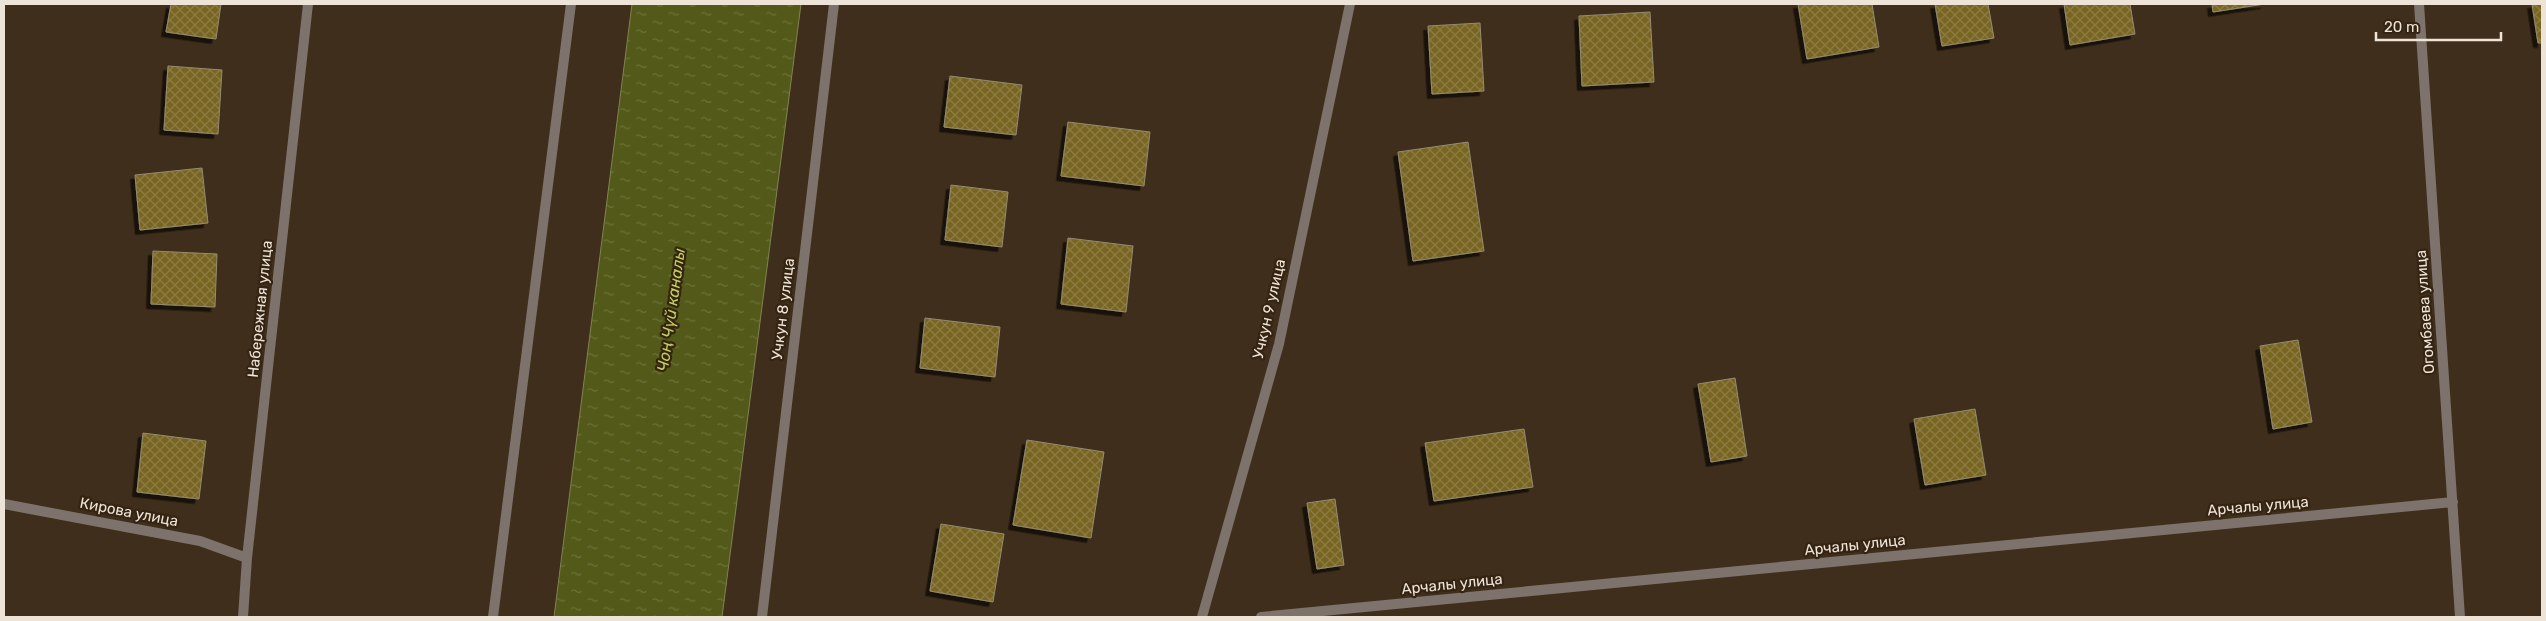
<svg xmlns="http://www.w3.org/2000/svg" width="2546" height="621" viewBox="0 0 2546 621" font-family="Rubik,sans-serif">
<defs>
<pattern id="water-ripples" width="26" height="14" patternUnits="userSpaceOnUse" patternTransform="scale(1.25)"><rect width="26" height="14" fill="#535a19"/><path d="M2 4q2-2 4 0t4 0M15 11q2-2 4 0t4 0" fill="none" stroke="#6c723a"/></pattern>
<pattern id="building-cross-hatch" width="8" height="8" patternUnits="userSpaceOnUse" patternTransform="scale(1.25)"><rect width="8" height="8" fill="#786523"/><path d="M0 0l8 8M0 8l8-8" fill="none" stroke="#8c7b42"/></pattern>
<filter id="shadow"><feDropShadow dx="-4.5" dy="4.5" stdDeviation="0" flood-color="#0009"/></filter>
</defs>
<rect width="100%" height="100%" fill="#3e2e1b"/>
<path fill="url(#water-ripples)" stroke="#818352" d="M632 4H801L722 617H554Z"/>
<path fill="url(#building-cross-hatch)" stroke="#948c72" filter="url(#shadow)" d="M171 4H221L216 39 166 32Z
M1798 4H1872L1879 47 1807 59Z
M1935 4H1988L1994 38 1942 46Z
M2064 4H2130L2135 34 2070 45Z
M2212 4H2265L2213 12Z
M2532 4H2542V43H2538Z
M1650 12 1654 82 1582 86 1579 16Z
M1480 23 1484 91 1432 94 1428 26Z
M168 66 222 70 218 134 164 130Z
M950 76 1022 85 1016 135 944 127Z
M1068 122 1150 132 1144 186 1061 176Z
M1468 142 1484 251 1413 261 1398 152Z
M202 168 208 223 140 230 135 175Z
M951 185 1008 192 1002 247 945 240Z
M1068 238 1133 246 1126 312 1061 304Z
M153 251 217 254 215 307 151 304Z
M925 318 1000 327 995 377 920 368Z
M2298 340 2312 422 2273 429 2260 346Z
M1735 378 1747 456 1711 462 1698 384Z
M1975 409 1986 475 1925 485 1914 419Z
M1524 429 1533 487 1434 501 1425 443Z
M143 433 206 441 199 499 137 492Z
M1027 440 1104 452 1091 538 1013 525Z
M1335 499 1344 565 1317 569 1307 503Z
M941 524 1004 534 993 602 930 591Z"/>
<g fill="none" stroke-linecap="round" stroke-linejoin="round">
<path stroke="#7d726c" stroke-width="10" d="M2419 4 2460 617
M4 504 200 541 247 558
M243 617 247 558 308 4
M493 617 571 4
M762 617 834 4
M1202 617 1279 344 1350 4
M1261 617 2453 502"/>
</g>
<g text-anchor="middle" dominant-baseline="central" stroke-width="4.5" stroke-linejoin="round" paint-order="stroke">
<g font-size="15" fill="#ede3d7" stroke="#342411">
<text transform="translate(260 309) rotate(-84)">Набережная улица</text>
<text transform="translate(783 309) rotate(-83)">Учкун 8 улица</text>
<text transform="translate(1269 309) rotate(-77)">Учкун 9 улица</text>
<text transform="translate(2425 312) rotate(-94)">Огомбаева улица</text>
<text transform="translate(2258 506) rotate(-5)">Арчалы улица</text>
<text transform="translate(129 512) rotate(11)">Кирова улица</text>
<text transform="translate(1855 545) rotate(-6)">Арчалы улица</text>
<text transform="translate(1452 584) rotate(-6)">Арчалы улица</text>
</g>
<g font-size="16" font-style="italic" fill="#c2d05f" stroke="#342411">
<text transform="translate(671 310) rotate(-82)">Чоң Чүй каналы</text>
</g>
</g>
<rect width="2546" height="621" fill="none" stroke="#ede3d7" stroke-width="10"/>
<path d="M2376 32v8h125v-8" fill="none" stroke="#ede3d7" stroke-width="2.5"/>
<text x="2384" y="32" font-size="15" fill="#ede3d7" stroke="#342411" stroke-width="4" paint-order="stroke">20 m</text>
</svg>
